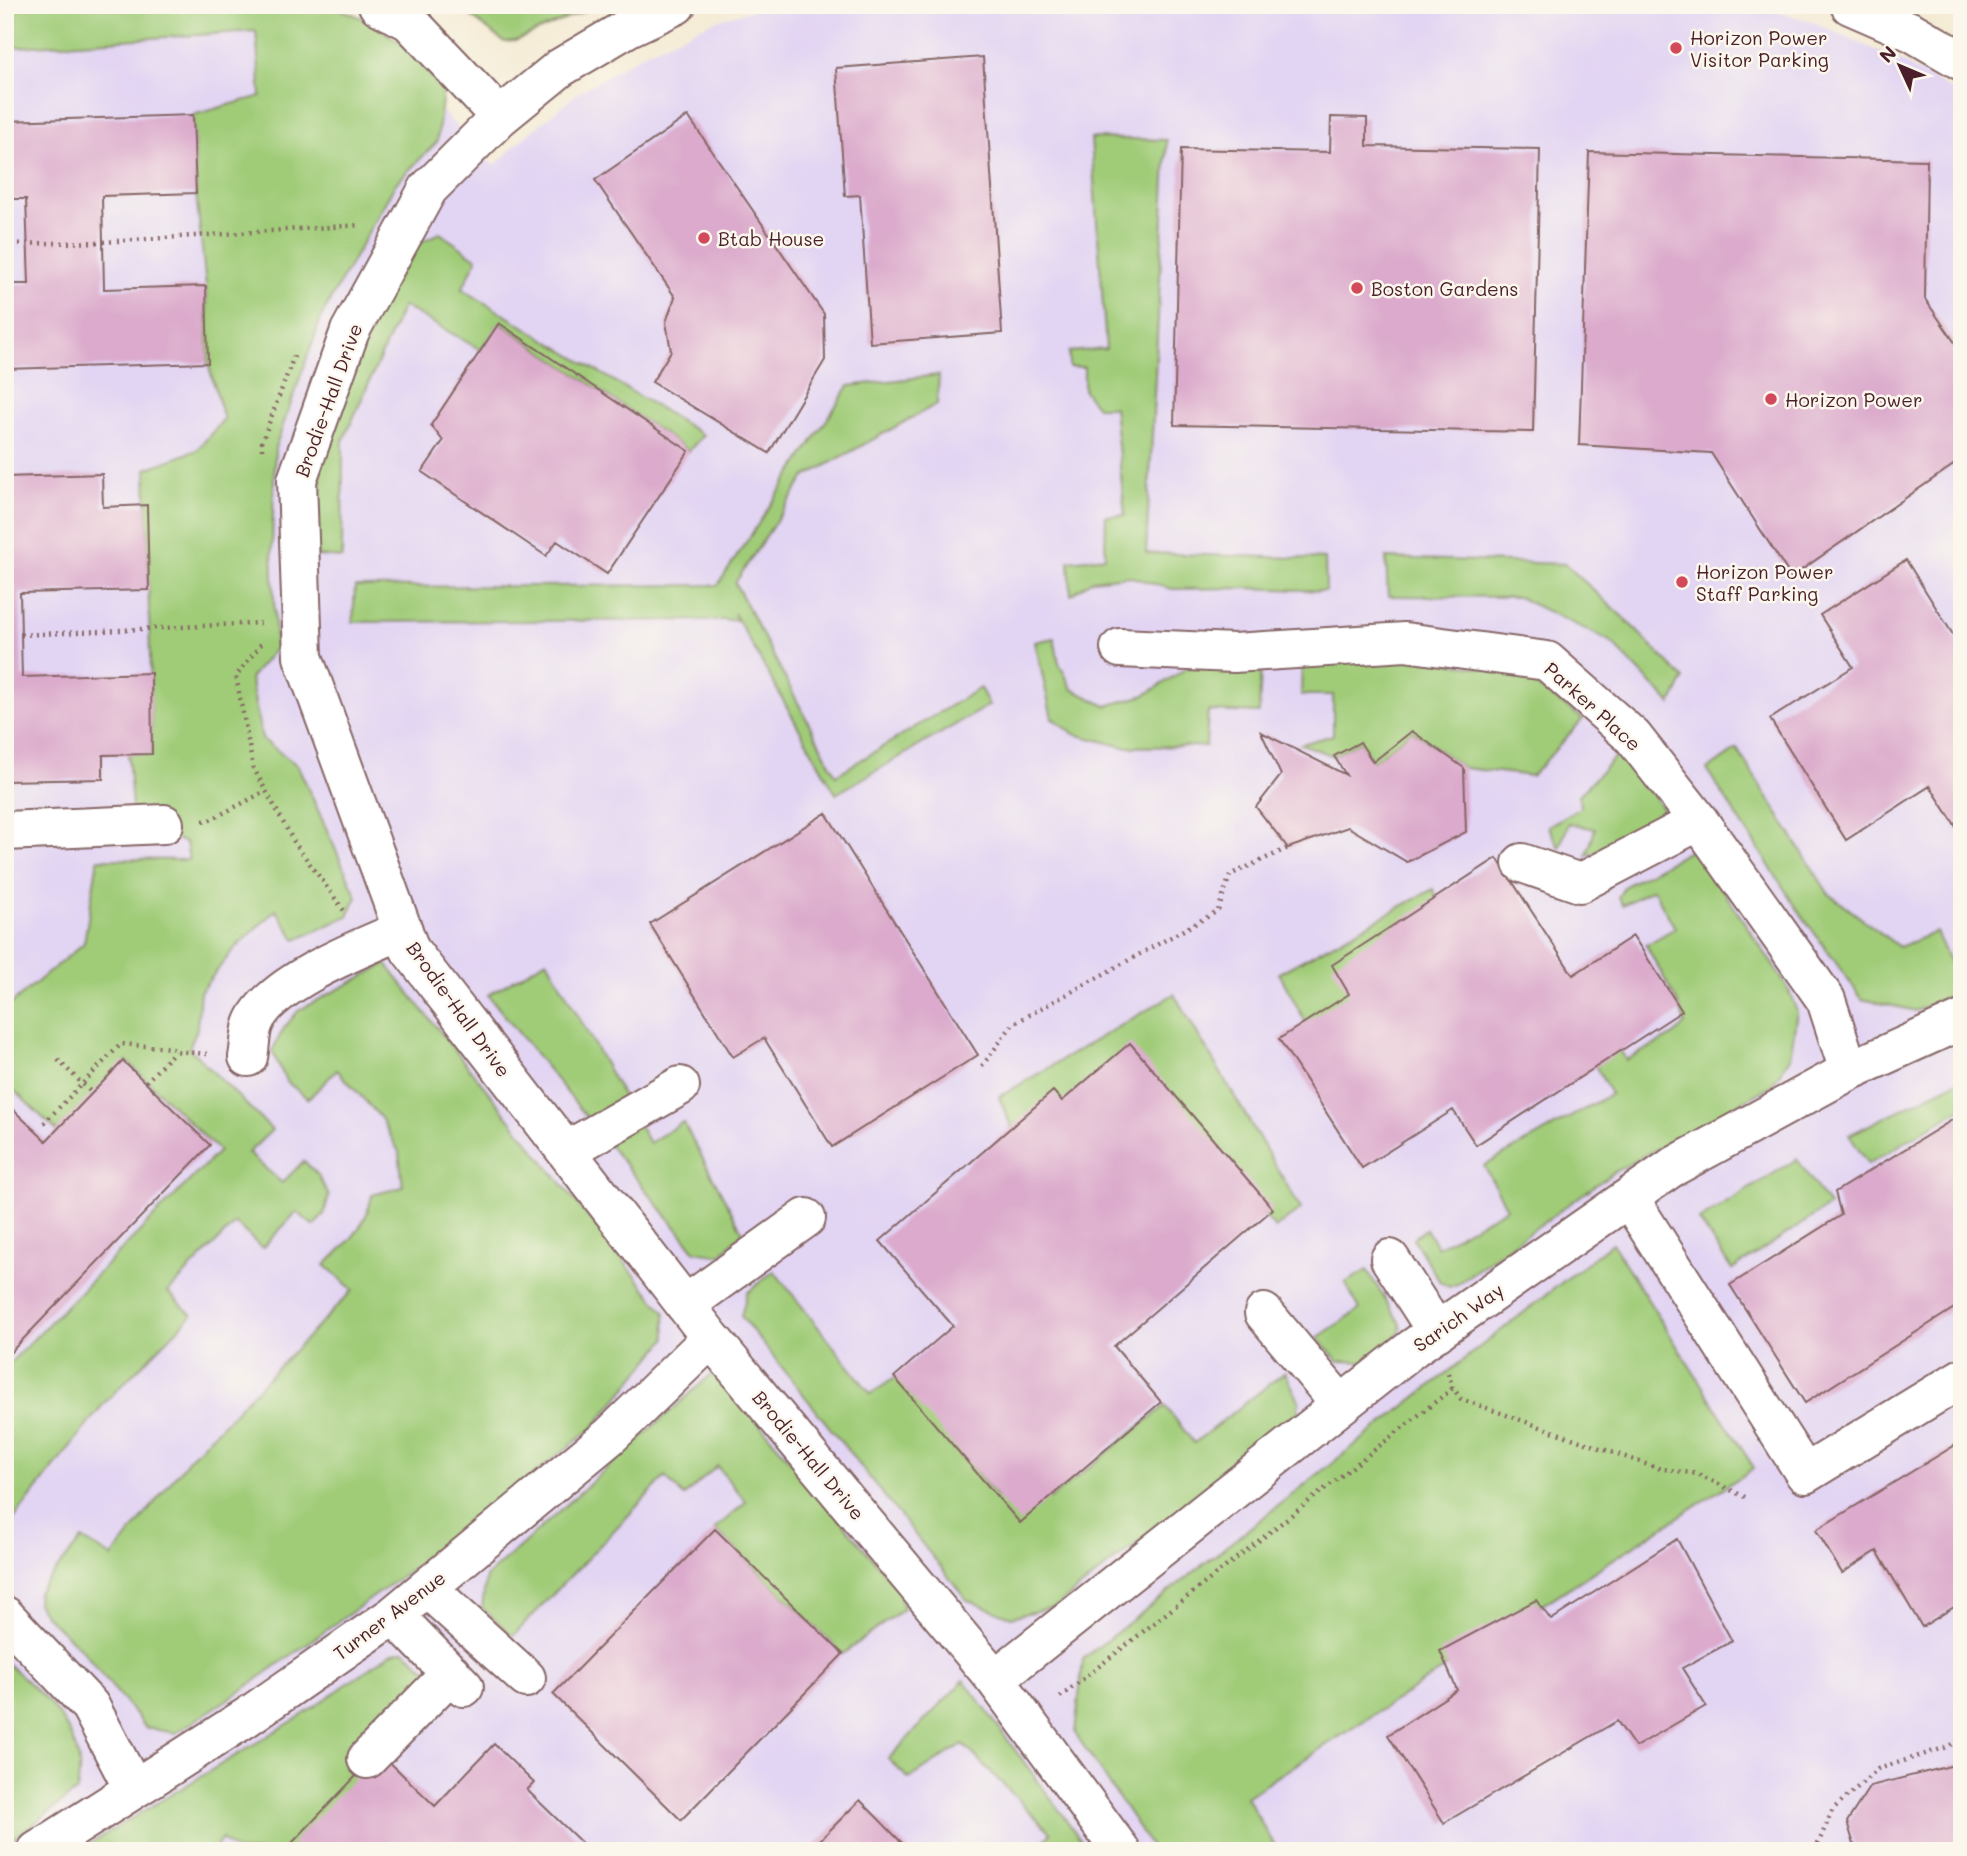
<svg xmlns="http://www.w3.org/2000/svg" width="1967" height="1856" viewBox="0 0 1967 1856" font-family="Mali,sans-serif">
<rect width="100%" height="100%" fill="#fbf7ec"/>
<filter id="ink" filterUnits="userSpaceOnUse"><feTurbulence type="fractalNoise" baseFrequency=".0143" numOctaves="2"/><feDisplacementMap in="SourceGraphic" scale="14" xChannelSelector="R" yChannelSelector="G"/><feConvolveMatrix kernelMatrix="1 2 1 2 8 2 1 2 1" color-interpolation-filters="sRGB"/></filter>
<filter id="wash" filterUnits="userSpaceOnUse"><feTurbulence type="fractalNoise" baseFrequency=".00686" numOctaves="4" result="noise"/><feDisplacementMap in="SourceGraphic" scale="28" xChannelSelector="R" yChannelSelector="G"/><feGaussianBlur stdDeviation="1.57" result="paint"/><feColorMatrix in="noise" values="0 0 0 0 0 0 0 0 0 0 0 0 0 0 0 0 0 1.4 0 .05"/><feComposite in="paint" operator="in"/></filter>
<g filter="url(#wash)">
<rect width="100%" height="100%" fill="#f4ebd4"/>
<path fill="#e2d4f3" d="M5 5H287L385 51 494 166 521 140 578 93 643 54 714 21 770 5H1748L1808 20 1898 60 1962 96V1851H5Z"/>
<path fill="#a0cc78" stroke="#757652" stroke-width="2" d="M5 5H331L367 20 410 49 443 92 437 142 396 183 323 313 275 448 272 550 276 648 250 678 262 739 298 766 357 897 348 916 296 940 276 910 235 948 200 992 197 1029 189 1048 272 1130 248 1153 282 1183 304 1161 318 1175 329 1196 324 1214 314 1226 297 1212 262 1248 235 1223 168 1292 192 1315 106 1401 5 1530V1368L219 1151 127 1061 57 1131 5 1082V1009L84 943 98 859 189 860 186 843 133 821 128 754 152 753 146 469 197 450 224 419 208 363 206 286 196 193 193 115 261 96 256 31 5 48Z
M457 5H599L515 41 504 42Z
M1091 138 1167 140 1146 553 1325 559 1326 591 1248 588 1172 589 1128 576 1092 580 1071 595 1069 561 1105 557 1106 516 1125 515 1114 407H1097L1084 391V367H1069V352L1106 349Z
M440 233 477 259 462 289 703 435 689 451 500 323 481 350 403 306 343 441 342 558 317 556 322 449 368 329 416 244Z
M939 375 937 404 805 477 735 583 836 775 980 688 989 705 836 794 734 613 736 620 353 622 355 587 718 585 849 386Z
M1386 558 1565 564 1625 619 1684 679 1671 704 1610 641 1518 597 1388 596Z
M1054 638 1059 663 1072 689 1106 706 1145 695 1196 662 1261 665 1259 713 1208 711 1206 746 1124 747 1074 734 1052 718 1035 642Z
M1418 658 1522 675 1583 719 1532 776 1464 768 1412 731 1373 762 1360 742 1334 756 1301 744 1333 735V695H1301L1302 663Z
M1625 746 1667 817 1614 847 1587 855 1595 829 1569 823 1559 848 1548 826 1580 808 1579 795Z
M1737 749 1828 893 1899 947 1936 932 1962 989 1916 1011 1862 999 1798 910 1707 770Z
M1691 850 1700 856 1787 986 1797 1012 1790 1058 1771 1086 1614 1172 1457 1284 1449 1287 1440 1282 1413 1238 1426 1229 1437 1247 1507 1208 1484 1166 1611 1094 1586 1049 1611 1035 1626 1060 1674 1035 1685 1024 1680 1007 1646 945 1675 928 1653 889 1623 905 1618 897 1625 886Z
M1433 889 1449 920 1370 1006 1313 1036 1279 973Z
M547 960 649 1143 683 1122 743 1233 720 1255 695 1251 488 995Z
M386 964 665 1313 666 1339 594 1427 411 1570 242 1690 176 1733 146 1728 83 1651 44 1614 37 1603 38 1592 82 1539 112 1557 189 1459 353 1290 325 1265C349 1242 366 1228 372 1195L403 1187 399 1152 381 1118 337 1070 308 1099 286 1081 272 1051 284 1028 299 1010Z
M1174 994 1301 1209 1275 1228 1139 1068 1023 1155 999 1097Z
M1962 1079V1108L1868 1164 1849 1135Z
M1797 1159 1829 1206 1732 1270 1699 1220Z
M1612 1243 1754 1468 1246 1797 1278 1851H1154L1075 1733 1083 1659Z
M1367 1270 1399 1322 1401 1329 1398 1335 1364 1362 1338 1361 1317 1338 1360 1309 1345 1283Z
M774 1271 871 1394 899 1375 998 1499H1050L1165 1406 1194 1443 1285 1372 1299 1401 1297 1417 1057 1606 1011 1617 967 1600 741 1316 747 1293Z
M715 1371 899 1590 903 1609 843 1654 715 1529 746 1502 717 1466 684 1496 665 1477 513 1636 482 1608 486 1577Z
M404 1650 436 1677 370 1775 310 1851H236L222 1839 213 1851 160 1848 145 1851H78L304 1714 390 1654Z
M5 1662C37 1689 73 1719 79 1763 80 1772 78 1783 77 1791L5 1845Z
M964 1680 1089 1851H1035L1051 1833 963 1744 909 1779 888 1759Z"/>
<g id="blocks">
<path fill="#dbaacc" d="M983 57 1002 333 870 343 860 195 845 196 836 68Z
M193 115 196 193 102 196 104 289 206 286 208 363 5 369V284H29L26 199H5V121Z
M688 116 824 314 825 360 769 453 652 382 671 351 666 322 675 297 595 180Z
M1331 117 1367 118V146L1540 149 1533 432 1174 425 1181 149 1330 152Z
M1589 152 1927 160 1925 299 1962 353V459L1791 577 1711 453 1579 445Z
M499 323 689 451 607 574 557 541 546 556 422 472 443 441 431 425Z
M102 474 103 507 147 505 149 590 20 593 22 677 151 673 152 754 103 755V779L5 781V477Z
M1906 560 1962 649V836L1930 786 1846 840 1770 719 1853 667 1820 615Z
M1412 731 1464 768 1466 832 1407 862 1348 827 1288 848 1256 807 1281 775 1261 732 1346 775 1334 756 1360 742 1373 762Z
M826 813 978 1055 832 1147 764 1038 733 1057 650 924Z
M1497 858 1573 975 1633 936 1682 1011 1476 1145 1453 1110 1362 1168 1279 1039 1349 994 1332 965Z
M1130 1043 1273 1209 1114 1346 1161 1402 1020 1523 894 1377 953 1326 880 1241 1053 1091 1062 1101Z
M123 1061 210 1145 5 1358V1102L46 1141Z
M1962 1114V1303L1805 1403 1730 1285 1841 1215 1835 1192Z
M1962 1441V1602L1922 1627 1877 1551 1842 1573 1816 1530Z
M715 1529 843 1654 681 1820 553 1694Z
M1677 1539 1732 1641 1682 1668 1706 1706 1635 1747 1617 1721 1444 1823 1388 1735 1457 1690 1440 1651 1536 1600 1551 1620Z
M494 1744 534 1783 527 1790 590 1851H300L292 1843 379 1752 435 1806Z
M1962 1763V1851H1856L1847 1822 1870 1786Z
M860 1800 910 1851H809Z"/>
</g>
</g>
<g filter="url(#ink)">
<use href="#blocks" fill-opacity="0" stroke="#866666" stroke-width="2"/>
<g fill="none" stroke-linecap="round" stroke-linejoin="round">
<g stroke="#866666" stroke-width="42">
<path id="minor" d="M378 5 409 21 500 117
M676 5 629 27 560 68 500 117 428 189 350 331 297 480 303 657 410 950 711 1338 995 1679 1121 1851
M1850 5 1912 32 1962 61
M1120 648 1234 653 1405 642 1547 661 1633 737 1699 821 1826 1000 1849 1071
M5 831 164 824
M1522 863 1580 883 1699 821
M248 1057C250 1047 250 1034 253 1025 267 984 365 946 403 930
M566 1151 680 1086
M1629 1198 1805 1474 1962 1378
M1390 1259 1437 1332
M685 1305 806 1218
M1264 1313 1341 1405
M427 1588 526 1678
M394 1615 464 1687
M5 1616 90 1706 133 1788
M995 1679 1413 1348 1671 1168 1849 1071 1962 1020
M367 1759 451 1673
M37 1851 247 1717 394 1615 610 1436 711 1338"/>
</g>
<path stroke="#866666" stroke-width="4.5" stroke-dasharray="2 5" stroke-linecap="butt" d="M5 244 103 242 361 225
M262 450V442L294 356
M21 635 261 623
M261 644 236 676 253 767 294 842 345 912
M203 821 210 820 266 791
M58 1060 93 1094
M982 1066 1013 1024 1218 911 1230 875 1288 848
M146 1082 175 1051
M44 1123 121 1044 172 1048 175 1051 207 1054
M1448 1373 1453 1388 1461 1399 1657 1468 1698 1474 1749 1499
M1060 1697 1453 1388
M1790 1851 1795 1844 1809 1851
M1815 1851 1833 1809 1878 1769 1947 1747 1962 1738"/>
<use href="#minor" stroke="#fff" stroke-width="38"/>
</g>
</g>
<g fill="#d1495b" stroke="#fbf7ec" stroke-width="2.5">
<circle cx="1676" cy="48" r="7"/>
<circle cx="704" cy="238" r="7"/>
<circle cx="1357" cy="288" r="7"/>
<circle cx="1771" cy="399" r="7"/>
<circle cx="1682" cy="582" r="7"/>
</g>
<g text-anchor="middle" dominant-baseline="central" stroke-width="5" stroke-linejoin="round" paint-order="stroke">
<g font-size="19" fill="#4a1f2b" stroke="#fbf7ec" text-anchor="start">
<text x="1690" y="37">Horizon Power<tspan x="1690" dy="22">Visitor Parking</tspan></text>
<text x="718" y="238">Btab House</text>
<text x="1371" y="288">Boston Gardens</text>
<text x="1785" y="399">Horizon Power</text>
<text x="1696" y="571">Horizon Power<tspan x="1696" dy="22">Staff Parking</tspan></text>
</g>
<g font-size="19" fill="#4a1f2b" stroke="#fbf7ec">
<text transform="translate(328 400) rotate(-70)">Brodie-Hall Drive</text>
<text transform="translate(1593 706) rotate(42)">Parker Place</text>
<text transform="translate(459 1009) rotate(54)">Brodie-Hall Drive</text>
<text transform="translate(1458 1317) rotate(-35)">Sarich Way</text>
<text transform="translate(809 1455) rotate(50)">Brodie-Hall Drive</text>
<text transform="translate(389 1615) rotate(-37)">Turner Avenue</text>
</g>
</g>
<rect width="1967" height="1856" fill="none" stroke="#fbf7ec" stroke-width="28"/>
<g transform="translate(1900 66) rotate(314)" stroke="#fbf7ec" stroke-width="5" paint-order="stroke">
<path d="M0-5L12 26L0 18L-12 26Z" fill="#4a1f2b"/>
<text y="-10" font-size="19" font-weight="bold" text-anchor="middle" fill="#4a1f2b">N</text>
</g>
</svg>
